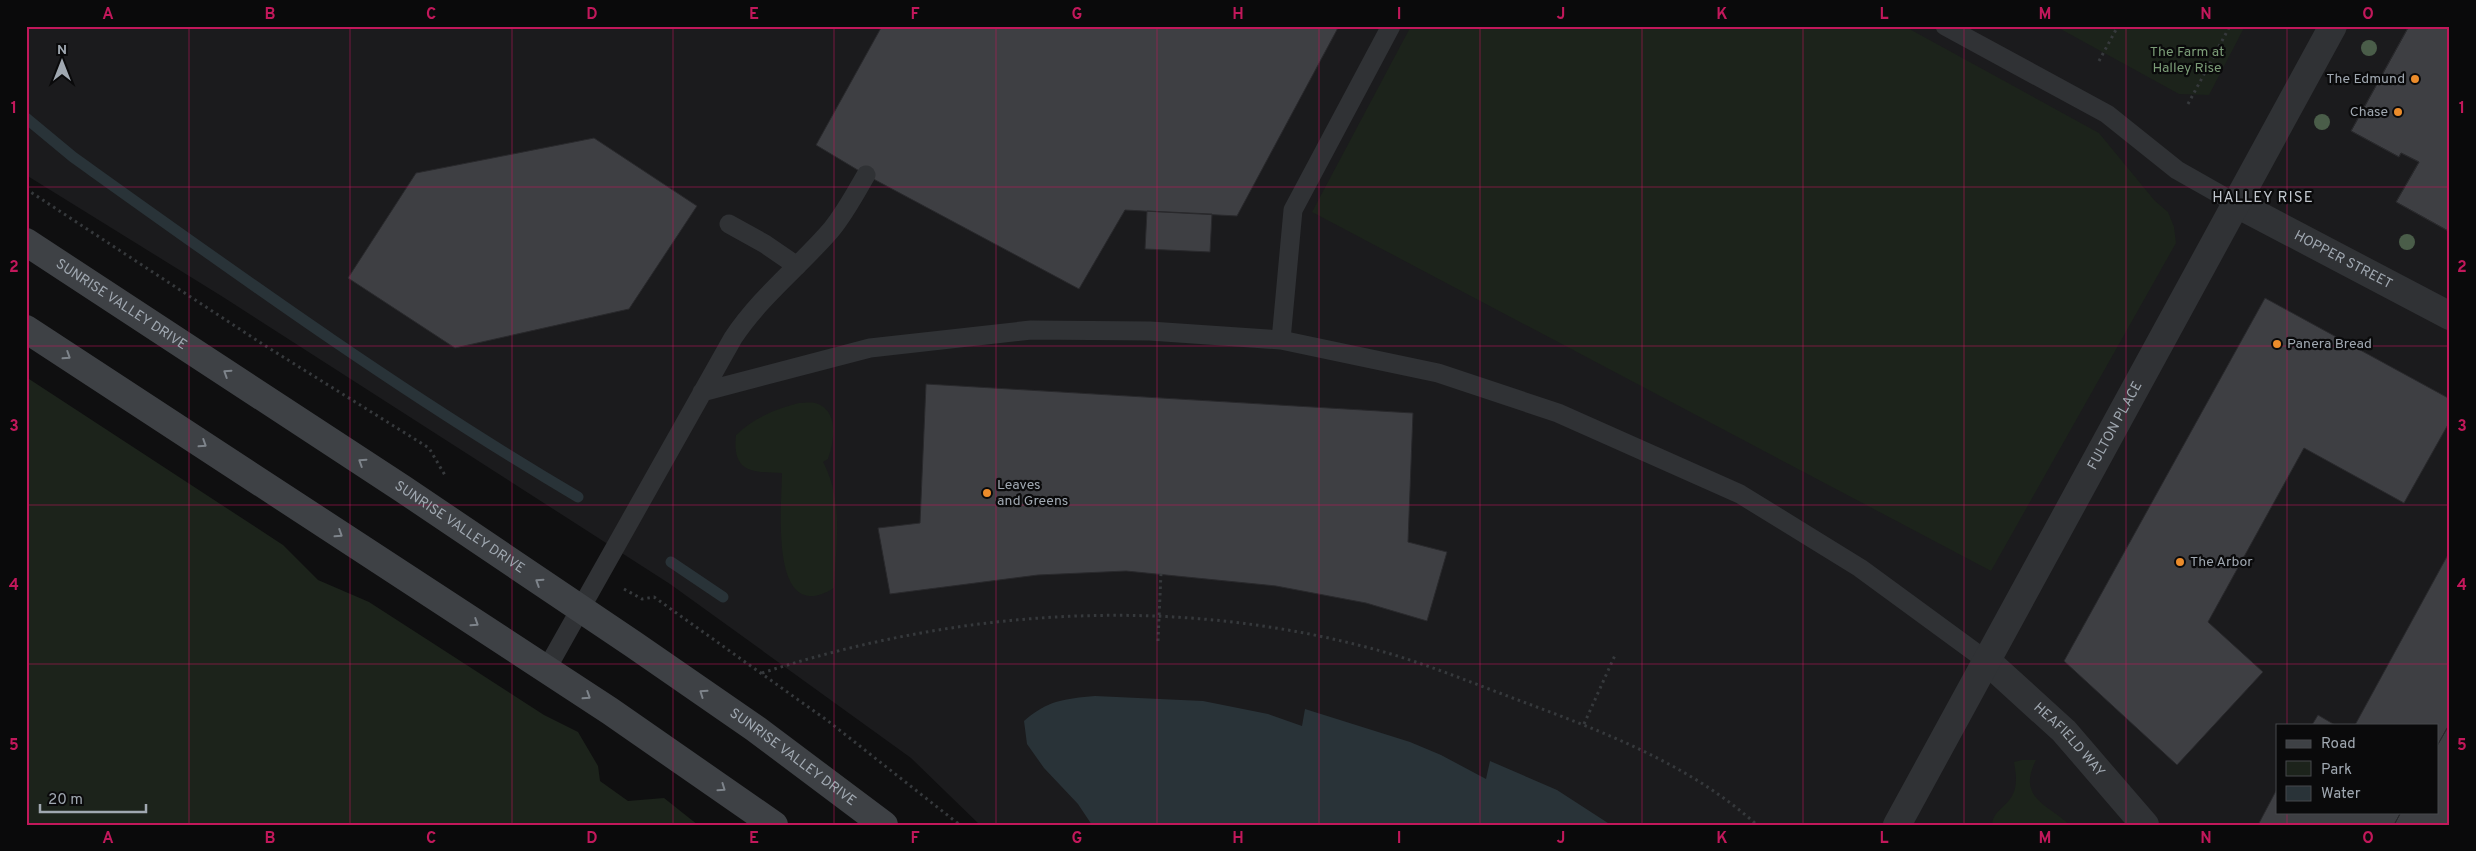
<svg xmlns="http://www.w3.org/2000/svg" width="2476" height="851" viewBox="0 0 2476 851" font-family="Overpass,sans-serif">
<rect width="100%" height="100%" fill="#0f0f10"/>
<path fill="#1b1b1d" fill-rule="evenodd" d="M26 26H2450V825H980L911 758 670 584 223 297 26 175ZM2277 725H2437V812H2277Z"/>
<path fill="#1c231b" d="M1411 26H1904L2099 133 2155 201 2168 212 2174 227 2176 243 1991 571 1312 212Z
M2055 26H2245L2209 95 2179 94Z
M26 377 283 545 318 580 369 602 544 715 578 732 598 766 600 781 628 801 664 798 698 825H26Z
M799 403C803 403 811 402 815 403 840 410 834 442 828 459L823 462C844 501 836 545 834 588 768 629 782 504 782 473 752 472 732 473 736 435 754 418 775 409 799 403Z
M2022 760H2036C2017 797 2046 804 2070 825H1992C1993 811 2006 807 2012 796 2018 785 2016 774 2014 762Z"/>
<path fill="#293338" d="M1095 696 1203 701 1268 714 1302 726 1305 709 1410 742 1441 755 1486 779 1490 761 1557 790 1611 825H1092L1078 804 1044 768 1027 744 1024 721C1048 700 1064 699 1095 696Z"/>
<g fill="none" stroke-linecap="round" stroke-linejoin="round">
<path stroke="#293338" stroke-width="11" d="M26 118 73 157C238 275 403 394 578 497
M671 562 723 597"/>
</g>
<path fill="#3e3f43" stroke="#29292c" d="M882 26H1339L1237 216 1125 210 1079 289 866 175 816 145Z
M2409 26H2450V232L2396 202 2419 162 2401 153 2399 157 2351 131Z
M2409 26H2450V232L2396 202 2419 162 2401 153 2399 157 2351 131Z
M594 138 697 206 629 309 455 348 348 278 416 173Z
M1147 211 1212 214 1210 252 1145 249Z
M2265 298 2450 399V421L2404 503 2304 448 2208 622 2263 672 2177 765 2064 661Z
M926 384 1413 413 1408 542 1447 552 1427 621 1366 603 1276 586 1126 571 1038 575 890 594 878 528 920 523Z
M2450 551V723L2437 746V725H2355Z
M2318 715 2335 725H2312Z
M2450 723V825H2394L2401 812H2437V746Z
M2277 789V812H2401L2394 825H2258Z"/>
<g fill="none" stroke-linecap="round" stroke-linejoin="round">
<path stroke="#36393c" stroke-width="3" stroke-dasharray="2.5 4" stroke-linecap="butt" d="M2099 61 2118 26
M2188 104 2230 26
M26 189 264 345 429 448 446 477
M624 589 642 599 654 597 828 721 960 825
M1158 641 1161 573
M762 673C956 610 1164 595 1362 646 1418 660 1472 683 1526 703 1607 733 1692 766 1757 825
M1584 724 1616 653"/>
<path stroke="#303235" stroke-width="19" d="M1945 26 2107 114 2177 170 2237 204
M729 224 765 244 797 266
M1281 340 1438 373 1558 413 1740 494 1860 568 1987 661
M702 392 870 348 1031 330 1150 331 1281 340 1293 210 1391 26
M546 670 733 338C760 297 799 267 831 230 845 213 855 194 866 175"/>
<g stroke="#303235" stroke-width="28">
<path id="s1" d="M2237 204 2450 316"/>
<path id="s2" d="M1987 661 2064 731 2145 825"/>
<path id="s3" d="M1897 825 2333 26"/>
</g>
<g stroke="#3e4145" stroke-width="28">
<path id="s4" d="M26 242 403 489 633 644 756 729 884 825"/>
<path d="M26 329 610 711 774 825"/>
</g>
</g>
<g fill="#4a5d49">
<circle cx="2369" cy="48" r="8"/>
<circle cx="2322" cy="122" r="8"/>
<circle cx="2407" cy="242" r="8"/>
</g>
<defs><path id="oneway-chevron" d="M-2-3.5L2.5 0L-2 3.5" fill="none" stroke-width="1.6" stroke-linecap="round" stroke-linejoin="round" transform="scale(1.25)"/></defs>
<g stroke="#7e848b">
<use href="#oneway-chevron" transform="translate(67 356) rotate(33)"/>
<use href="#oneway-chevron" transform="translate(227 373) rotate(-147)"/>
<use href="#oneway-chevron" transform="translate(203 444) rotate(33)"/>
<use href="#oneway-chevron" transform="translate(362 462) rotate(-147)"/>
<use href="#oneway-chevron" transform="translate(339 534) rotate(33)"/>
<use href="#oneway-chevron" transform="translate(539 582) rotate(-147)"/>
<use href="#oneway-chevron" transform="translate(475 623) rotate(33)"/>
<use href="#oneway-chevron" transform="translate(703 693) rotate(-145)"/>
<use href="#oneway-chevron" transform="translate(587 696) rotate(33)"/>
<use href="#oneway-chevron" transform="translate(722 788) rotate(35)"/>
</g>
<path fill="none" stroke="#c2185b" stroke-width="1" stroke-opacity="0.55" d="M189 26V825M350 26V825M512 26V825M673 26V825M834 26V825M996 26V825M1157 26V825M1319 26V825M1480 26V825M1642 26V825M1803 26V825M1964 26V825M2126 26V825M2287 26V725M26 187H2450M26 346H2450M26 505H2450M26 664H2450M2287 812V825"/>
<g fill="#ec8c2b" stroke="#0a0a0b" stroke-width="2">
<circle cx="2415" cy="79" r="5"/>
<circle cx="2398" cy="112" r="5"/>
<circle cx="2277" cy="344" r="5"/>
<circle cx="987" cy="493" r="5"/>
<circle cx="2180" cy="562" r="5"/>
</g>
<g text-anchor="middle" dominant-baseline="central" stroke-width="4.5" stroke-linejoin="round" paint-order="stroke">
<g font-size="14" fill="#7b9c77" stroke="#0a0a0b">
<text x="2187" y="52">The Farm at<tspan x="2187" dy="16">Halley Rise</tspan></text>
</g>
<g font-size="14" fill="#a0a8b1" stroke="#0a0a0b" text-anchor="start">
<text x="2405" y="79" text-anchor="end">The Edmund</text>
<text x="2388" y="112" text-anchor="end">Chase</text>
<text x="2287" y="344">Panera Bread</text>
<text x="997" y="485">Leaves<tspan x="997" dy="16">and Greens</tspan></text>
<text x="2190" y="562">The Arbor</text>
</g>
<g font-size="14" fill="#a0a8b1" stroke="#0a0a0b">
<text stroke="none"><textPath href="#s1" startOffset="120">HOPPER STREET</textPath></text>
<text stroke="none"><textPath href="#s4" startOffset="114">SUNRISE VALLEY DRIVE</textPath></text>
<text stroke="none"><textPath href="#s3" startOffset="455">FULTON PLACE</textPath></text>
<text stroke="none"><textPath href="#s4" startOffset="519">SUNRISE VALLEY DRIVE</textPath></text>
<text stroke="none"><textPath href="#s2" startOffset="114">HEAFIELD WAY</textPath></text>
<text stroke="none"><textPath href="#s4" startOffset="924">SUNRISE VALLEY DRIVE</textPath></text>
</g>
<g font-size="15" letter-spacing="1" fill="#c1c6cd" stroke="#0a0a0b">
<text x="2263" y="198">HALLEY RISE</text>
</g>
</g>
<rect width="2476" height="851" fill="none" stroke="#0a0a0b" stroke-width="55"/>
<rect x="2276" y="724" width="162" height="90" fill="#0a0a0b" stroke="#46494d"/>
<rect x="2286" y="740" width="25" height="8" fill="#3e4145" stroke="#46494d"/>
<text x="2321" y="748" font-size="15" fill="#a0a8b1">Road</text>
<rect x="2286" y="761" width="25" height="15" fill="#1c231b" stroke="#46494d"/>
<text x="2321" y="774" font-size="15" fill="#a0a8b1">Park</text>
<rect x="2286" y="786" width="25" height="15" fill="#293338" stroke="#46494d"/>
<text x="2321" y="798" font-size="15" fill="#a0a8b1">Water</text>
<g transform="translate(62 62)" stroke="#0a0a0b" stroke-width="4" paint-order="stroke">
<path d="M0-4L9 19L0 12L-9 19Z" fill="#a0a8b1"/>
<text y="-8" font-size="14" font-weight="bold" text-anchor="middle" fill="#a0a8b1">N</text>
</g>
<path d="M40 804v8h106v-8" fill="none" stroke="#a0a8b1" stroke-width="2.5"/>
<text x="48" y="804" font-size="15" fill="#a0a8b1" stroke="#0a0a0b" stroke-width="4" paint-order="stroke">20 m</text>
<rect x="28" y="28" width="2420" height="796" fill="none" stroke="#c2185b" stroke-width="2"/>
<g font-size="16" text-anchor="middle" font-weight="bold" fill="#c2185b">
<text x="108" y="19">A</text>
<text x="270" y="19">B</text>
<text x="431" y="19">C</text>
<text x="592" y="19">D</text>
<text x="754" y="19">E</text>
<text x="915" y="19">F</text>
<text x="1077" y="19">G</text>
<text x="1238" y="19">H</text>
<text x="1399" y="19">I</text>
<text x="1561" y="19">J</text>
<text x="1722" y="19">K</text>
<text x="1884" y="19">L</text>
<text x="2045" y="19">M</text>
<text x="2206" y="19">N</text>
<text x="2368" y="19">O</text>
<text x="14" y="113">1</text>
<text x="2462" y="113">1</text>
<text x="14" y="272">2</text>
<text x="2462" y="272">2</text>
<text x="14" y="431">3</text>
<text x="2462" y="431">3</text>
<text x="14" y="590">4</text>
<text x="2462" y="590">4</text>
<text x="14" y="750">5</text>
<text x="2462" y="750">5</text>
<text x="108" y="843">A</text>
<text x="270" y="843">B</text>
<text x="431" y="843">C</text>
<text x="592" y="843">D</text>
<text x="754" y="843">E</text>
<text x="915" y="843">F</text>
<text x="1077" y="843">G</text>
<text x="1238" y="843">H</text>
<text x="1399" y="843">I</text>
<text x="1561" y="843">J</text>
<text x="1722" y="843">K</text>
<text x="1884" y="843">L</text>
<text x="2045" y="843">M</text>
<text x="2206" y="843">N</text>
<text x="2368" y="843">O</text>
</g>
</svg>
